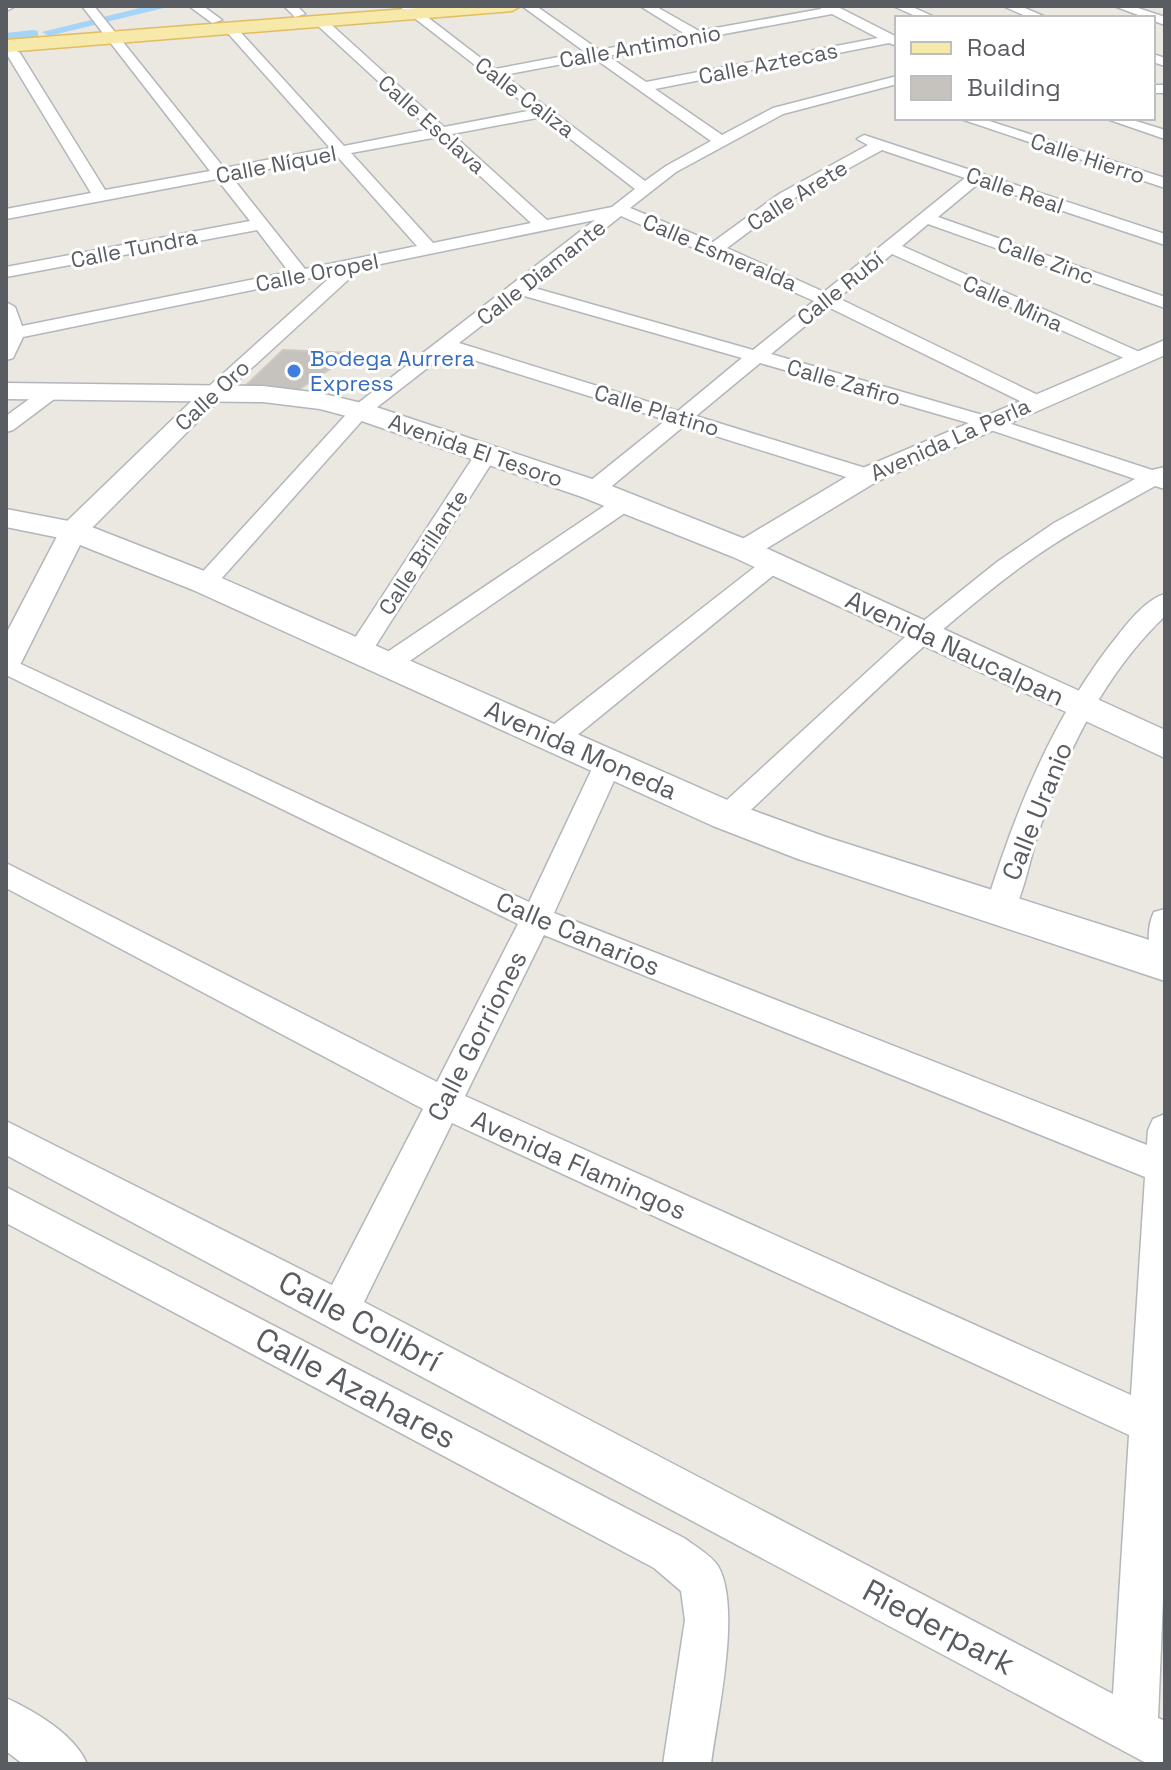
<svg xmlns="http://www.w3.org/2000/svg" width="1171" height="1770" viewBox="0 0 1171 1770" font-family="'Space Grotesk',sans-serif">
<rect width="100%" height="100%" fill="#eae8e0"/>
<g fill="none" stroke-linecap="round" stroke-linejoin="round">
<path fill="#a5d4f6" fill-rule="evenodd" d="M148 6H172L49 36 42 32Z
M33 30 38 31V37L6 41V33Z"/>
</g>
<path fill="#c6c3be" stroke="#cec9bf" stroke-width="2" d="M283 350 354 353 298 390 242 389Z"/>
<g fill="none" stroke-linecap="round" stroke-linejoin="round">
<g stroke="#b3b6ba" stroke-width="3">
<path id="minor" d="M82 6H94L224 168 330 148 226 31V25H234L344 146 430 129 316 24V18H324L444 127 533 110 399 6H413L495 69 585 52 522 6H536L599 50 685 34 640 6H655L699 31 821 9 819 6 838 7 897 37V46L889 43 655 89 722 135 773 108 897 76V84L783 114 676 172 630 208 713 242 779 194 868 145 857 139 864 135 1165 234V245L979 183 938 217 1165 297V308L928 224 902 246 1144 354 1147 358 1144 362 1137 364 892 254 838 298 1042 397 1045 401 1042 405H1028L828 307 771 354 993 418 1152 470 1165 467V489L1155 486C1107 513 1058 538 1014 572 915 646 827 739 737 823L727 826 717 823 713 816 717 809 916 627 997 562 1054 523 1135 479 979 426 760 363 696 416 875 471 878 476 875 481H859L684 426 601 495H585L582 490 585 485 666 420 448 352 367 415 213 588H197L193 583 197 578 353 407 595 220 361 268 220 397H206L203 393 206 389 335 273 23 337 13 358 6 360V302L15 307 22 326 289 272 257 230 6 277V267L250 221 217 179 6 219V209L91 193 6 53 13 49 20 53 105 190 210 171ZM832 14 878 38 646 82 608 56 695 40 708 42V37ZM594 58 711 141 666 166 645 181 504 75ZM542 117 635 189 612 207 547 220 452 134ZM438 137 531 223 433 243 351 153ZM882 150 965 178 824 292 727 248 791 200ZM337 156 417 246 305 269 231 176ZM621 216 814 301 753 350 531 287ZM521 295 742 358 678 411 459 343Z
M189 6H203L222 20 212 23Z
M284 6H297L305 14 295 17Z
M893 6H910L937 18H920Z
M1003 6H1020L1048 18H1030Z
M1114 6H1132L1165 17V25Z
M1153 54 1165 58V66L1153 62Z
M1153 85H1165V93H1153Z
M958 118H980L1165 178V188Z
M1104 118H1126L1165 130V139Z
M50 387 57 389 60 393 57 397 13 430 6 432V416L43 389Z
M487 447 498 453 369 656H351L347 650 351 644 476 453Z
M624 496 635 503 632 508 398 669 389 671 380 669 376 663 380 657 616 498Z
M773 557 781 559 785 564 781 569 564 746 554 748 544 746 540 739 544 732 765 559Z
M1165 594V616C1104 674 1067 752 1039 830 1030 858 1025 891 1011 917L1000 921 989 917 985 909C1015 811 1054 714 1119 634 1130 620 1147 599 1165 594Z
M6 657 529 902 599 754 609 751 619 754 623 761 554 913 1147 1145 1148 1130 1153 1119 1165 1114V1552L1158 1718 1165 1721V1764H1148L6 1155V1121L332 1285 423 1109 6 888V863L437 1082 518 924 6 675ZM544 935 1145 1177 1131 1395 465 1096ZM452 1123 1129 1435 1113 1694 364 1302Z
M1165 909V964L1154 960C1147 946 1147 926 1154 912Z
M6 1187 684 1538C695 1546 711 1555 718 1566 742 1607 717 1716 711 1764H663L685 1620 681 1591 654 1568 6 1223Z
M6 1698C35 1711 75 1735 87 1764H23L6 1751Z"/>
</g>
<g stroke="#b3b6ba" stroke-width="3">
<path id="tertiary" d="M6 6H16L6 11Z
M1165 340V355L876 482 754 556 744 558 734 556 730 550 734 544 858 470Z
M213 386 221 388 225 393 221 398 85 535 21 663 17 670 6 673V634L63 525 205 388Z"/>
</g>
<g stroke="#b2b5ba" stroke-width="3">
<path id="secondary" d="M6 383 263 386 320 393 370 405 604 483 755 543 1165 730V758L733 557 582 497 350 417 320 409 263 402 6 399Z
M6 509 84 524 217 576 741 806 826 837 1165 945V981L798 859 713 826 193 590 65 539 6 527Z"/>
</g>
<g stroke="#e2bc61" stroke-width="3">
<path id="primary" d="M444 6H521L512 11 6 52V40Z"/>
</g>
<use href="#minor" fill="#fff" fill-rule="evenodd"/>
<use href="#tertiary" fill="#fff" fill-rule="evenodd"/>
<use href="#secondary" fill="#fff" fill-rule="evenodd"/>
<use href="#primary" fill="#f6e9a9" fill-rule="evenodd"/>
</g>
<circle fill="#3f7fe0" stroke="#fff" stroke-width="3" cx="294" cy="371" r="8"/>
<g text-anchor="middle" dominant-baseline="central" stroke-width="6" stroke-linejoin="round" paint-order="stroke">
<g font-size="22" fill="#595c60" stroke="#fff">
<text transform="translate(640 46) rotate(-10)">Calle Antimonio</text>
<text transform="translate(768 63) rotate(-11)">Calle Aztecas</text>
<text transform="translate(525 97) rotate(37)">Calle Caliza</text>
<text transform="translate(432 124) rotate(42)">Calle Esclava</text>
<text transform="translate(1088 158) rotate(18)">Calle Hierro</text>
<text transform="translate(276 164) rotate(-11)">Calle Níquel</text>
<text transform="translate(1015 190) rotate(19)">Calle Real</text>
<text transform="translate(797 195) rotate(-32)">Calle Arete</text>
<text transform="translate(134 248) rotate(-11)">Calle Tundra</text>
<text transform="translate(720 252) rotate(23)">Calle Esmeralda</text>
<text transform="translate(1046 260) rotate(20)">Calle Zinc</text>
<text transform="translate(317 272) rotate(-11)">Calle Oropel</text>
<text transform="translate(541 272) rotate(-38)">Calle Diamante</text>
<text transform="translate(840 288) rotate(-39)">Calle Rubí</text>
<text transform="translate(1013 303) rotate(24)">Calle Mina</text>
<text transform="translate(844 382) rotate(16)">Calle Zafiro</text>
<text transform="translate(212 395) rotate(-43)">Calle Oro</text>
<text transform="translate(657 410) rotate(17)">Calle Platino</text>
<text transform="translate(950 439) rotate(-24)">Avenida La Perla</text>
<text transform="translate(476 450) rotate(19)">Avenida El Tesoro</text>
<text transform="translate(423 552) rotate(-57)">Calle Brillante</text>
</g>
<g font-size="22" fill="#366cbe" stroke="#fff" text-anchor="start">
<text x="310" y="358">Bodega Aurrera<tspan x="310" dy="25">Express</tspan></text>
</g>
<g font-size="26" fill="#595c60" stroke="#fff">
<text transform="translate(955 648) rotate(25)">Avenida Naucalpan</text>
<text transform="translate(581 750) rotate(24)">Avenida Moneda</text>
<text transform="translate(1037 811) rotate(-68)">Calle Uranio</text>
<text transform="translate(578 934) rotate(23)">Calle Canarios</text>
<text transform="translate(477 1036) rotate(-63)">Calle Gorriones</text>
<text transform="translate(579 1165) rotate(24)">Avenida Flamingos</text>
</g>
<g font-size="32" fill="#595c60" stroke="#fff">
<text transform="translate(360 1321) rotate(28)">Calle Colibrí</text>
<text transform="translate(356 1388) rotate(28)">Calle Azahares</text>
<text transform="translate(939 1627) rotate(28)">Riederpark</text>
</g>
</g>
<rect width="1171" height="1770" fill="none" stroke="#595c60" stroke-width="16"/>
<rect x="895" y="16" width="260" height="104" fill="#ffffff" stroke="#bdbebf" stroke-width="2"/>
<rect x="911" y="42" width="40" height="12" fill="#f6e9a9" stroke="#bdbebf" stroke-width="2"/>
<text x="967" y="56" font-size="24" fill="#595c60">Road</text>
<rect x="911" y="76" width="40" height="24" fill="#c6c3be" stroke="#bdbebf" stroke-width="2"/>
<text x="967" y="96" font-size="24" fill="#595c60">Building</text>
</svg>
